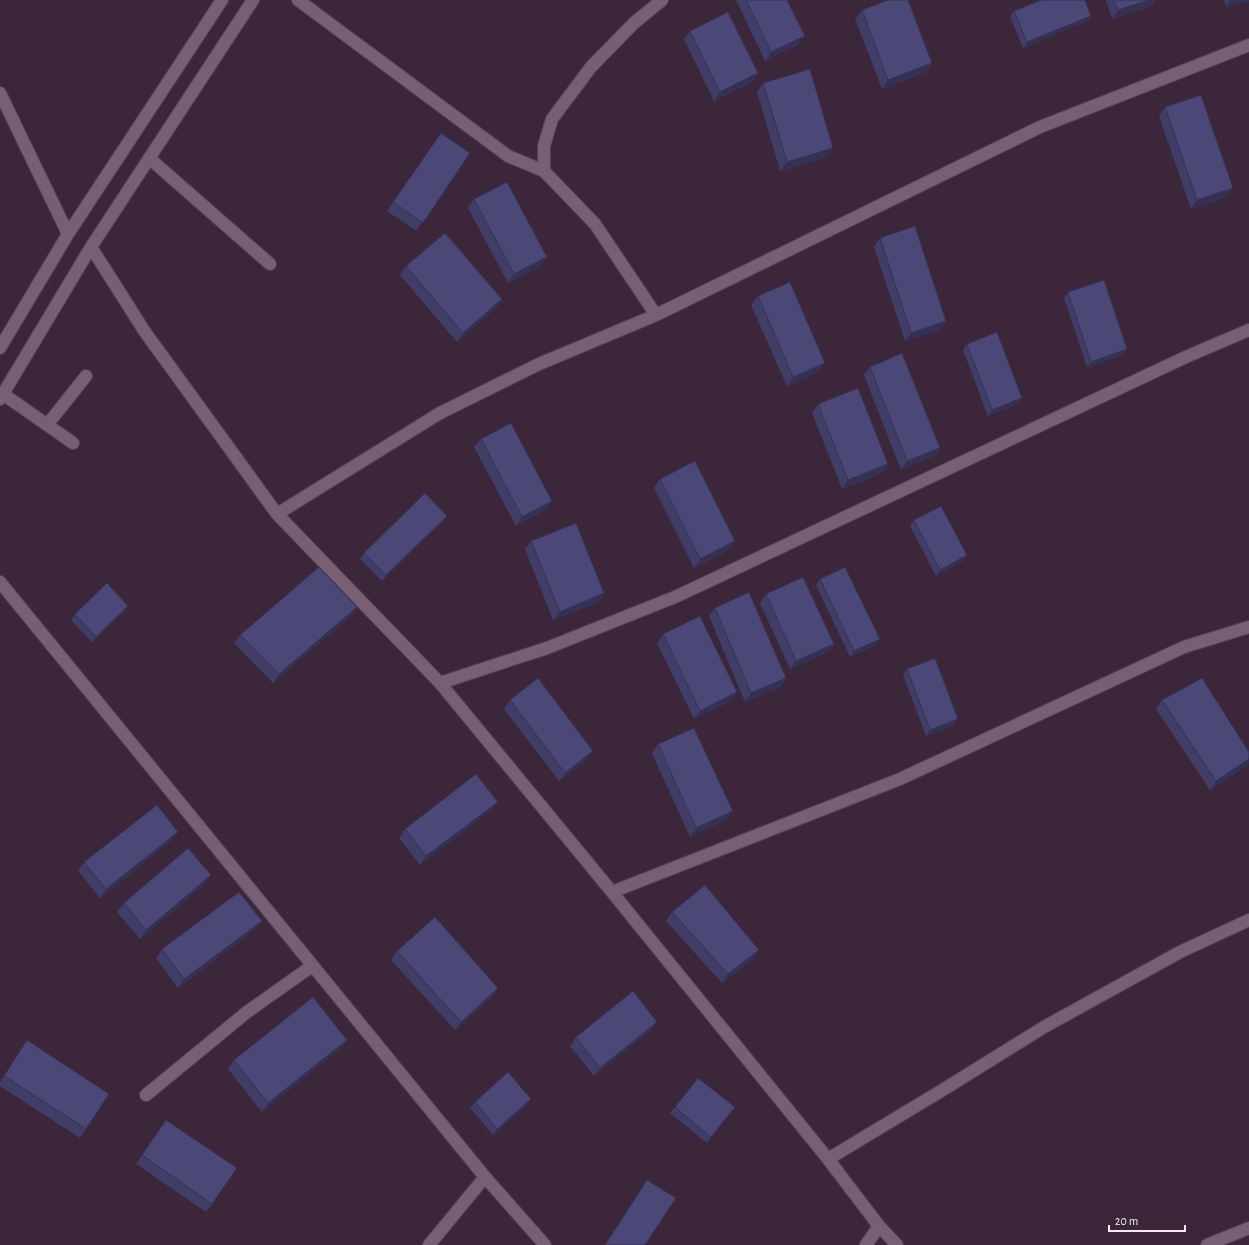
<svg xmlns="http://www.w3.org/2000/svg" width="1249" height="1245" viewBox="0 0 1249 1245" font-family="'Alegreya Sans',sans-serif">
<rect width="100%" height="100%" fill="#3b2739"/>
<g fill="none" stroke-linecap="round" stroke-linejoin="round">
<g stroke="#554353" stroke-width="14">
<path id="minor" d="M298 0 508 156 544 171
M0 93 68 234
M149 158 270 264
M91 247 145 332 277 514 440 683 612 892 828 1159 879 1226 897 1245
M656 315 595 224 544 171V146L552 119 591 67 634 23 662 0
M0 348 68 234 222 0
M3 394 73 443
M0 399 91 247 253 0
M47 425 86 376
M277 514 440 413 539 364 656 315 1040 127 1249 45
M0 582 485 1177 545 1245
M440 683 547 648 675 597 1188 356 1249 330
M612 892 900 779 1184 647 1249 627
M146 1095 247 1012 312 966
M828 1159 941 1091 1044 1027 1180 952 1249 920
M429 1245 485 1177
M866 1245 879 1226
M1207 1245 1249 1228"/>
</g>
<use href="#minor" stroke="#775f74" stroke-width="12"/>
</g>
<path fill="#403e67" d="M736 0H787L798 45 765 61Z
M1106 0H1156L1152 6 1112 19Z
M1224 0H1249V1L1226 7Z
M862 10 932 63 926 72 882 89 855 19Z
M1014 11 1091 16 1087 21 1023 48 1010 17Z
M690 31 758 73 752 82 714 101 684 39Z
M763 83 827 157 780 171 757 92Z
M1165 107 1227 197 1191 209 1159 116Z
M441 133 470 153 416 231 387 211Z
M474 199 547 257 541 266 508 283 468 208Z
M880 238 946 321 940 330 905 341 874 247Z
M406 266 502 299 496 308 457 342 400 275Z
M1068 292 1123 355 1087 367 1064 298Z
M758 296 818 372 787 386 751 305Z
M967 344 1017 404 988 416 963 350Z
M870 367 940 448 934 456 901 470 864 375Z
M818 404 888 464 882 473 842 489 812 413Z
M481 439 552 501 546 510 516 526 474 447Z
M660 479 729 550 694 568 654 488Z
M447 516 442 522 382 581 360 559 364 553Z
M914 520 967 555 963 561 936 576 910 526Z
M531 541 604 593 598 602 553 620 525 549Z
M820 579 876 645 850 657 816 585Z
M766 594 834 644 828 652 790 669 760 603Z
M357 607 351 616 273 683 234 643 240 635Z
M715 608 786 678 780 687 745 702 709 616Z
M124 611 92 642 71 620 75 614Z
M663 634 737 692 731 701 694 719 657 643Z
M907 669 954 725 926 736 903 675Z
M510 700 587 760 559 781 504 709Z
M1162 700 1249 752V762L1246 766 1210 790 1156 709Z
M658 744 726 820 690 837 652 753Z
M491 810 420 865 399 838 405 829Z
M172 840 100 898 78 871 84 862Z
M211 875 205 884 140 939 117 912 124 903Z
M672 912 753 959 722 983 666 921Z
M256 929 178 988 156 958 162 949Z
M397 951 492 997 455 1030 391 960Z
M651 1030 594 1076 570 1046 576 1037Z
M27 1040 86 1129 80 1138 0 1086V1082Z
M347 1040 341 1048 262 1112 228 1069 234 1060Z
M475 1102 527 1105 493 1135 470 1108Z
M675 1107H735L707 1143 670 1113Z
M166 1120 237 1168 206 1212 136 1164Z"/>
<path fill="#343254" d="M1149 0H1156L1152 6 1112 19 1118 10Z
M1231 0H1249V1L1226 7Z
M1091 16 1087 21 1023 48 1027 42Z
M805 36 798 45 765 61 771 52Z
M932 63 926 72 882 89 888 80Z
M758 73 752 82 714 101 720 92Z
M833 148 827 157 780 171 787 162Z
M1233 188 1227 197 1191 209 1197 200Z
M547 257 541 266 508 283 514 274Z
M502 299 496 308 457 342 463 333Z
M946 321 940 330 905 341 911 333Z
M1127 349 1123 355 1087 367 1091 362Z
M825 363 818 372 787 386 793 377Z
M1022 398 1017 404 988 416 992 410Z
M940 448 934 456 901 470 907 461Z
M888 464 882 473 842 489 848 480Z
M552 501 546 510 516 526 522 517Z
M447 516 442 522 382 581 386 575Z
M735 541 729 550 694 568 700 559Z
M967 555 963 561 936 576 940 570Z
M604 593 598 602 553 620 560 612Z
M128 606 124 611 92 642 96 637Z
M357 607 351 616 273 683 279 674Z
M880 639 876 645 850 657 854 651Z
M834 644 828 652 790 669 796 661Z
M786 678 780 687 745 702 751 693Z
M737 692 731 701 694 719 700 711Z
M958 719 954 725 926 736 930 730Z
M593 751 587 760 559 781 565 773Z
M1249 759V762L1246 766 1210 790 1216 781Z
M498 802 491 810 420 865 426 856Z
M733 811 726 820 690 837 696 828Z
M178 832 172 840 100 898 106 889Z
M211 875 205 884 140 939 146 930Z
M262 921 256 929 178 988 184 979Z
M759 950 753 959 722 983 728 974Z
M498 988 492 997 455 1030 461 1022Z
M657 1022 651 1030 594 1076 600 1068Z
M347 1040 341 1048 262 1112 268 1103Z
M531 1099 527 1105 493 1135 497 1129Z
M735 1107 731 1113 707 1143 711 1137Z"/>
<path fill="#4b4878" stroke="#343254" d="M746 0H787L805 36 771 52Z
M888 0H908L932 63 888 80 862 10Z
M1041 0H1085L1091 16 1027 42 1014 11Z
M1114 0H1149L1118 10Z
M728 12 758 73 720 92 690 31Z
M810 69 833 148 787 162 763 83Z
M1201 95 1233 188 1197 200 1165 107Z
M441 133 470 153 423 223 393 202Z
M507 182 547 257 514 274 474 199Z
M915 226 946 321 911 333 880 238Z
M445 233 502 299 463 333 406 266Z
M1104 280 1127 349 1091 362 1068 292Z
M790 282 825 363 793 377 758 296Z
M997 332 1022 398 992 410 967 344Z
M902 353 940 448 907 461 870 367Z
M858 388 888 464 848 480 818 404Z
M511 423 552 501 522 517 481 439Z
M695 461 735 541 700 559 660 479Z
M425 493 447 516 386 575 364 553Z
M941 506 967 555 940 570 914 520Z
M576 523 604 593 560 612 531 541Z
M319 567 357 607 279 674 240 635Z
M845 567 880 639 854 651 820 579Z
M803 577 834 644 796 661 766 594Z
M107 583 128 606 96 637 75 614Z
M749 592 786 678 751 693 715 608Z
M700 616 737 692 700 711 663 634Z
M935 658 958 719 930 730 907 669Z
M538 678 593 751 565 773 510 700Z
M1202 678 1249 752V759L1216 781 1162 700Z
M694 728 733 811 696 828 658 744Z
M476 774 498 802 426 856 405 829Z
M157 805 178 832 106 889 84 862Z
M188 848 211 875 146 930 124 903Z
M705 885 759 950 728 974 672 912Z
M239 892 262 921 184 979 162 949Z
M435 917 498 988 461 1022 397 951Z
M633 991 657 1022 600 1068 576 1037Z
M313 997 347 1040 268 1103 234 1060Z
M27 1040 109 1094 86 1129 4 1076Z
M508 1072 531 1099 497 1129 475 1102Z
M698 1078 735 1107 711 1137 675 1107Z
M166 1120 237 1168 212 1204 142 1155Z
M647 1180 676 1198 645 1245H605Z"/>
<path d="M1109 1225v6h76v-6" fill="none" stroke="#f6e9f4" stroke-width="2"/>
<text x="1115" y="1225" font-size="12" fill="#f6e9f4" stroke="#3b2739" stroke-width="3" paint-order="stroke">20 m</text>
</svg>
